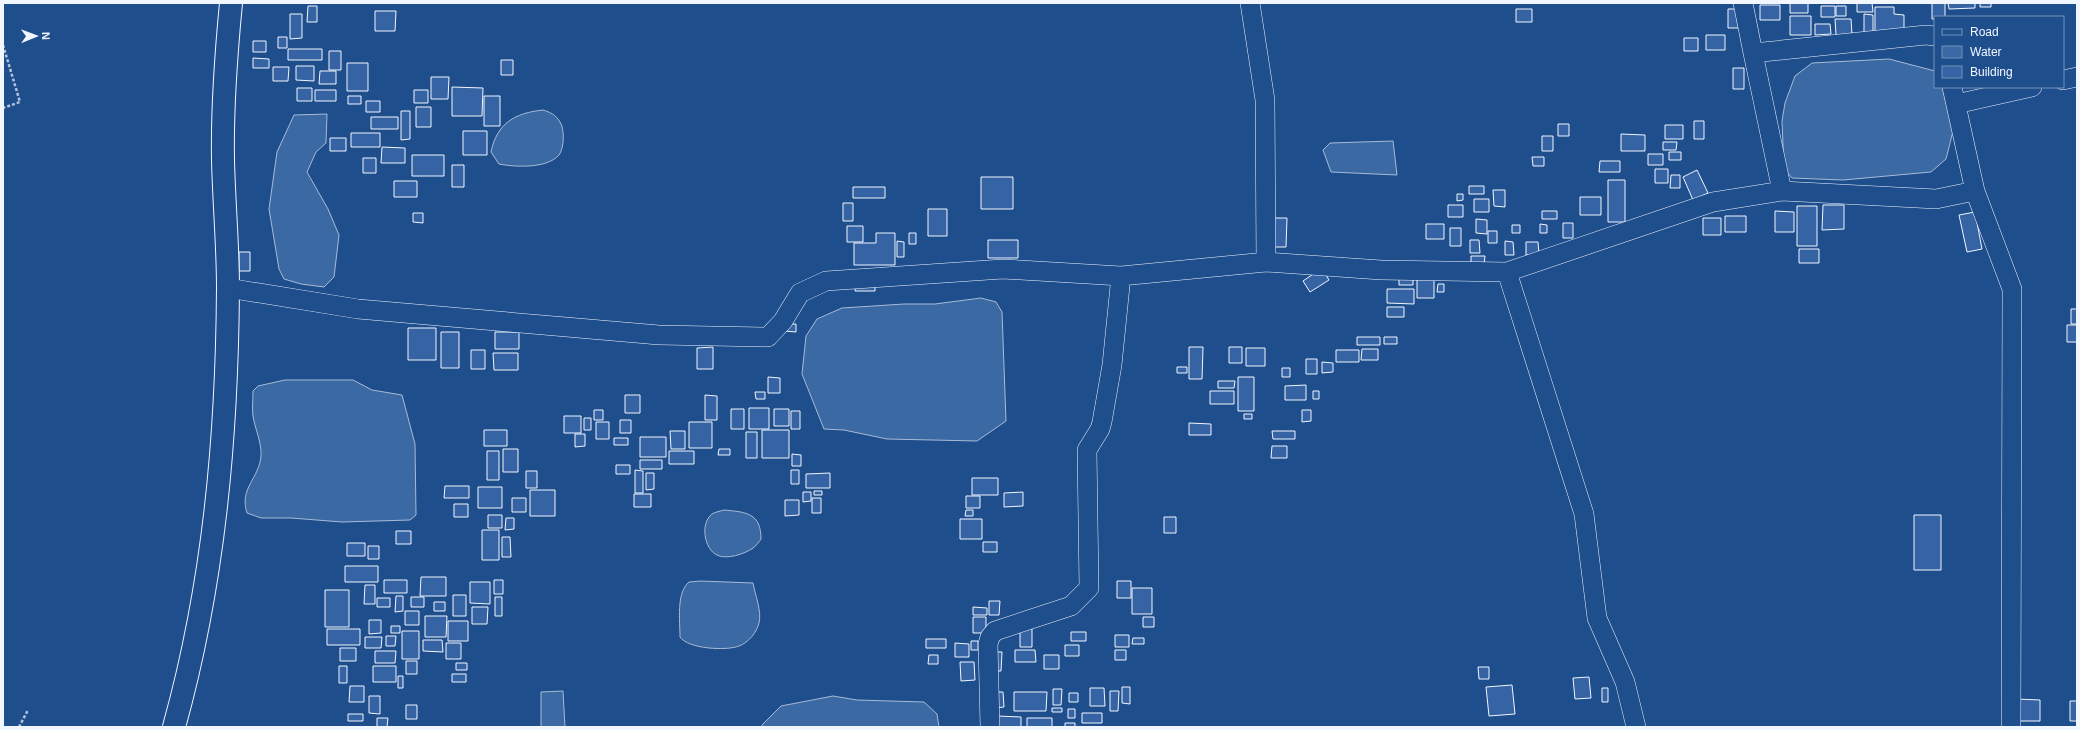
<svg xmlns="http://www.w3.org/2000/svg" width="2080" height="730" viewBox="0 0 2080 730" font-family="Arial,sans-serif">
<rect width="100%" height="100%" fill="#1f4e8c"/>
<path fill="#3b69a3" stroke="#a8bbd7" d="M1889 59 1935 71V87H1944L1953 131 1946 159 1931 172 1843 180 1792 178 1784 169 1782 121 1785 103 1795 76 1812 63Z
M543 110C550 112 556 115 560 122 565 129 564 149 559 155 547 169 514 167 499 164L491 152C497 123 515 113 543 110Z
M327 114 326 143 316 152 307 172 328 209 339 235 334 277 324 287 301 284 284 279 279 269 269 209 277 152 294 115Z
M1393 141 1397 175 1331 172 1323 150 1330 143Z
M981 298 996 302 1002 312 1006 421 977 441 887 439 844 430 824 429 802 374 806 336 817 319 842 308 904 304H935Z
M285 380H353L372 390 402 395 415 444 416 515 410 520 342 522 291 518H261L247 513C239 488 259 479 261 456 262 443 255 429 253 416 252 408 253 400 253 391L258 386Z
M724 510C746 512 761 513 761 539 759 542 756 546 753 548 745 554 726 560 717 555 704 549 700 523 712 514 715 512 721 511 724 510Z
M701 581 753 583C755 595 762 611 759 623 757 632 748 643 739 646 727 651 688 649 680 637 680 621 676 593 689 582Z
M563 691 565 727H541V692Z
M833 696 857 700 924 702 937 714 939 727H762V725L781 706Z"/>
<path fill="#3563a3" stroke="#f2f6ff" d="M1790 3H1808V13H1790Z
M1857 3H1872L1873 12H1857Z
M1932 3H1945V17H1935V19H1932Z
M1948 3H1975V8L1949 9Z
M1980 3H1991V7H1980Z
M1760 5H1780V20H1760Z
M308 6H317V22H307Z
M1821 6H1835V17H1821Z
M1836 6H1846V16H1836Z
M1875 7H1894V14L1904 15V32H1875Z
M1516 9H1532V22H1516Z
M1728 9H1743V28H1728Z
M375 11H396L395 31H375Z
M290 14H302V38L290 39Z
M1864 14 1873 15V33H1864Z
M1790 16H1811V35H1790Z
M1835 19H1851L1852 35H1836Z
M1815 24H1830L1831 34 1815 35Z
M1706 35H1725V50H1706Z
M278 37H287V48H278Z
M1684 38H1698V51H1684Z
M253 41H266V52H253Z
M288 49H322V60H288Z
M329 51H341V70H329Z
M253 58 269 59V68H253Z
M501 60H513V75H501Z
M347 63H368V91H347Z
M296 66H314V81L296 80Z
M273 67H289L288 81H273Z
M1733 68H1744V89H1733Z
M320 71H336V84H319Z
M431 77H449L448 99H431Z
M452 87 483 88 482 116H452Z
M297 88H312V101H297Z
M315 90H336V101H315Z
M414 90H428V103H414Z
M348 96H361V104H348Z
M484 96H500V126H484Z
M366 101H380V112H366Z
M416 107H431V127H416Z
M401 111H410V139L401 140Z
M371 117H398V129H371Z
M1694 121H1704V139H1694Z
M1558 124H1569V136H1558Z
M1665 125H1683V139H1665Z
M463 131H487V155H463Z
M351 133H380V147H351Z
M1621 134 1645 135V151H1621Z
M1542 136H1553V151H1542Z
M330 138H346V151H330Z
M1663 142H1677L1676 150H1663Z
M382 147 405 148V163H381Z
M1669 152H1681V160H1669Z
M1648 154H1663V165H1648Z
M412 155H444V176H412Z
M1532 157H1544V166H1533Z
M363 158H376V173H363Z
M1600 161H1620V172H1599Z
M452 165H464V187H452Z
M1655 169H1668V183H1655Z
M1697 170 1708 193 1693 200 1683 177Z
M1671 175H1680V188H1670Z
M981 177H1013V209H981Z
M1608 180H1625V222H1608Z
M394 181H417V197H394Z
M1469 186H1484V194H1469Z
M853 187H885V198H853Z
M1493 190H1505V207L1494 206Z
M1457 194H1463V200L1457 201Z
M1580 197H1601V215H1580Z
M1474 199H1489V212H1474Z
M843 203H853V221H843Z
M1448 205H1463V217H1448Z
M1823 205H1844V229L1822 230Z
M1797 206H1817V246H1797Z
M928 209H947V236H928Z
M1542 211H1557V219H1542Z
M1775 211 1794 212V232H1775Z
M1975 212 1982 249 1967 252 1959 215Z
M413 213H423V223L413 222Z
M1725 216H1746V232H1725Z
M1270 218H1287L1286 247H1269Z
M1703 218H1721V235H1703Z
M1476 219 1487 220V234L1476 233Z
M1563 223H1573V238H1563Z
M1426 224H1444V239H1426Z
M1540 224 1547 225V233H1540Z
M1512 225H1520V233H1512Z
M847 226H863V242H847Z
M1450 228H1461V246H1450Z
M1488 231H1497V243H1488Z
M876 233H895V265H854V243H876Z
M909 233H916V244H909Z
M988 240H1018V258H988Z
M1470 240H1479L1480 253H1470Z
M897 241 904 242V257H897Z
M1505 241 1513 242 1514 255H1505Z
M1526 242H1538L1539 255H1526Z
M1799 249H1819V263H1799Z
M239 252H250V271H239Z
M1471 256H1485L1484 265 1471 264Z
M1322 268 1329 280 1310 292 1303 281Z
M1434 276V298H1417V277Z
M1399 277H1413V285H1399Z
M856 282H875V291H855Z
M1438 284H1444V292H1437Z
M1387 289H1414V304L1387 303Z
M1387 307H1404V317H1387Z
M2071 309H2077V324H2071Z
M784 324H796V332L784 331Z
M2067 325H2077V342H2067Z
M408 328H436V360H408Z
M441 332H459V368H441Z
M495 332H519V349H495Z
M1357 337H1380V345H1357Z
M1384 337H1397V344H1384Z
M713 347V369H697V348Z
M1189 347H1203L1202 379H1189Z
M1229 347H1242V363H1229Z
M1246 348H1265V366H1246Z
M1362 349H1378V360H1361Z
M471 350H485V369H471Z
M1336 350H1359V362H1336Z
M493 353H518V370H494Z
M1306 359H1317V374H1306Z
M1322 362 1333 363V372L1322 373Z
M1177 367H1187V373H1177Z
M1282 368H1290V377H1282Z
M768 377 780 378V393H768Z
M1238 377H1254V411H1238Z
M1218 381H1235L1234 388H1218Z
M1306 385V400H1285V386Z
M1210 391H1234V404H1210Z
M1313 391H1319V399H1313Z
M755 392H765V399H756Z
M625 395H640V413H625Z
M705 395 717 396V420H705Z
M749 408H769V429H749Z
M731 409H744V429H731Z
M774 409H789V426H774Z
M594 410H603V420H594Z
M1302 410H1311V421L1302 422Z
M791 411H800V429H791Z
M1244 414H1252V419H1244Z
M564 416H581V433H564Z
M584 418H591V430H584Z
M620 420H631V433H620Z
M596 422H609V439H596Z
M689 422H712V448H689Z
M1189 423 1211 424V435H1189Z
M484 430H507V446H484Z
M762 430H789V458H762Z
M670 431H685V449H671Z
M1272 431H1295V439H1273Z
M746 432H757V458H746Z
M575 434H585V446L575 447Z
M640 437H666V457H640Z
M614 438H628V445H614Z
M1272 446H1287V458H1271Z
M503 449H518V472H503Z
M719 449H730V455H718Z
M487 451H499V480H487Z
M669 451H694V464H669Z
M792 454 801 455V466H792Z
M640 460H662V469H640Z
M616 465H630V474H616Z
M635 470 643 471V493H635Z
M791 470H799V484H791Z
M526 471H537V488H526Z
M646 473H654V489L646 490Z
M830 473V488H806V474Z
M972 478H998V495H972Z
M445 486H469V498H444Z
M478 487H502V508H478Z
M530 490H555V516H530Z
M814 491H822V495H814Z
M803 492H811V501L803 502Z
M1023 492V506L1004 507V493Z
M634 494H651V507H634Z
M966 496H980V508H966Z
M512 498H526V512H512Z
M812 498H821V513H812Z
M785 500H799V515L785 516Z
M454 504H468V517H454Z
M966 510H973V516H965Z
M488 515H502V528H488Z
M1914 515H1941V570H1914Z
M1164 517H1176V533H1164Z
M506 518H514V529L505 530Z
M960 519H982V539H960Z
M482 530H499V560H482Z
M396 531H411V544H396Z
M502 537H510L511 557H502Z
M983 542H997V552H983Z
M347 543H365V556H347Z
M368 546H379V559H368Z
M345 566H378V582H345Z
M421 577H446V596H420Z
M384 580H407V593H384Z
M494 580H503V594H494Z
M1117 581H1131V598H1117Z
M470 582H490V604L470 603Z
M365 585H375V604H364Z
M1132 588H1152V614H1132Z
M325 590H349V627H325Z
M453 595H466V616H453Z
M396 596H403V611L395 612Z
M411 597H424V607H411Z
M495 597H502V616H495Z
M377 598H390V607H377Z
M989 601H1000L999 615H989Z
M434 602H445V611H434Z
M472 607H488L487 624H472Z
M973 607 987 608V615H973Z
M405 611H419V625H405Z
M425 616H447L446 637H425Z
M973 617H986V633H973Z
M1143 617H1154V627H1143Z
M369 620H381V633L369 634Z
M448 621H468V641H448Z
M391 626H400V633H391Z
M1020 628H1032V647H1020Z
M327 629H360V645H327Z
M402 631H419V659H402Z
M1071 632H1086V641H1071Z
M1115 635H1129V647H1115Z
M386 636H396L395 646H386Z
M365 637H382L381 648H365Z
M1133 638H1144V644H1132Z
M926 639H946V648H926Z
M423 640H442L443 652 423 651Z
M971 641H978V650H971Z
M446 643H461V659H446Z
M955 643 969 644V657H955Z
M1065 645H1079V656H1065Z
M340 648H356V661H340Z
M1015 650H1035L1036 662H1015Z
M1115 650H1126V660H1115Z
M375 651H396L395 663H375Z
M990 652H1002L1001 671H990Z
M929 655H938V664H928Z
M1044 655H1059V669H1044Z
M406 661H417V674H406Z
M960 662H974L975 680 961 681Z
M456 663H467V670H456Z
M339 666H347V683H339Z
M373 666H396V682H373Z
M1478 667H1489V679H1479Z
M452 674H466V682H452Z
M398 676H403V688H398Z
M1589 677 1591 698 1575 699 1573 678Z
M1512 685 1515 714 1489 716 1486 687Z
M350 686H364V702H349Z
M1122 687H1130V704L1122 703Z
M1090 688H1104L1105 706H1090Z
M1602 688H1608V702H1602Z
M1053 689H1062L1061 705H1053Z
M1110 691H1119L1118 711H1110Z
M994 692H1003L1004 707 995 708Z
M1014 692H1047L1046 711H1014Z
M1069 693H1078V702H1069Z
M369 696H380V714L369 713Z
M2016 699 2040 700V721H2016Z
M2070 701H2077V721H2070Z
M406 705H417V719H406Z
M1052 708H1062V712H1052Z
M1068 709H1075V718H1068Z
M1082 713H1102V723H1082Z
M348 714H363V721H348Z
M997 716 1021 717V727H997Z
M377 718H388L387 727H377Z
M1027 718H1052V727H1027Z
M1065 723H1075V727H1065Z"/>
<g fill="none" stroke-linecap="round" stroke-linejoin="round">
<g stroke="#f2f6ff" stroke-width="20">
<path id="minor" d="M1743 3 1753 53 1926 35 1935 36
M1753 53 1782 191
M2063 80 2077 77
M1952 87 1975 191 2012 289 2011 727
M1956 104 2032 87
M1266 262 1381 270 1507 272
M228 288 358 309 659 335 768 337 783 321 800 293 826 281 1003 269 1121 276 1266 262 1265 100 1250 3
M990 727 988 644 990 637 995 631 1071 606 1089 588 1087 450 1100 429 1102 422 1112 365 1121 276
M1636 727 1625 682 1597 618 1584 514 1507 272 1713 202 1782 191 1936 199 1975 191"/>
</g>
<g stroke="#f2f6ff" stroke-width="24">
<path id="major" d="M174 727C214 583 227 438 228 288 228 246 224 203 223 160 222 108 226 55 231 3"/>
</g>
<path stroke="#b3c4dc" stroke-width="2.5" stroke-dasharray="3 2" stroke-linecap="butt" d="M3 45 20 102 3 108
M19 727 28 710"/>
<use href="#minor" stroke="#1f4e8c" stroke-width="19"/>
<use href="#major" stroke="#1f4e8c" stroke-width="22"/>
</g>
<rect width="2080" height="730" fill="none" stroke="#f2f6ff" stroke-width="8"/>
<rect x="1934" y="16" width="130" height="72" fill="#1f4e8c" stroke="#7391ba"/>
<rect x="1942" y="29" width="20" height="6" fill="#1f4e8c" stroke="#7391ba"/>
<text x="1970" y="36" font-size="12" fill="#f2f6ff">Road</text>
<rect x="1942" y="46" width="20" height="12" fill="#3b69a3" stroke="#7391ba"/>
<text x="1970" y="56" font-size="12" fill="#f2f6ff">Water</text>
<rect x="1942" y="66" width="20" height="12" fill="#3563a3" stroke="#7391ba"/>
<text x="1970" y="76" font-size="12" fill="#f2f6ff">Building</text>
<g transform="translate(36 36) rotate(89)" stroke="#1f4e8c" stroke-width="3" paint-order="stroke">
<path d="M0-3L7 15L0 10L-7 15Z" fill="#f2f6ff"/>
<text y="-6" font-size="11" font-weight="bold" text-anchor="middle" fill="#f2f6ff">N</text>
</g>
</svg>
